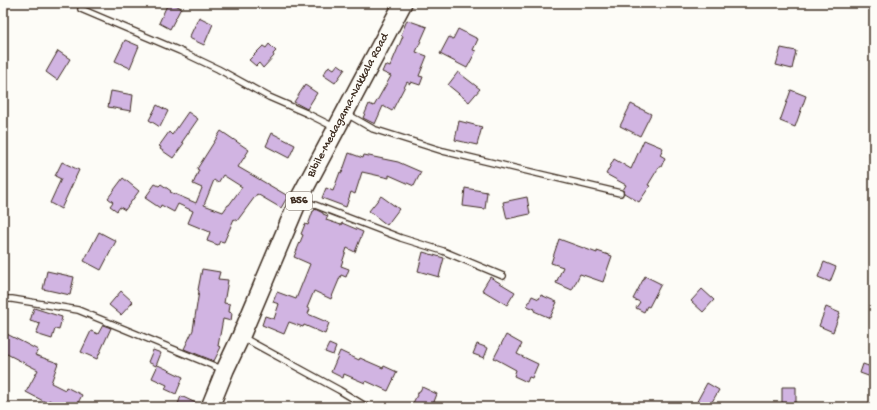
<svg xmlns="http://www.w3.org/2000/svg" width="877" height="410" viewBox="0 0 877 410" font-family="'Gochi Hand',sans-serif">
<rect width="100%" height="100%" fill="#fdfcf7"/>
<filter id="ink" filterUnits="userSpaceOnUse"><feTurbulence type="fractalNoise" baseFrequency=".025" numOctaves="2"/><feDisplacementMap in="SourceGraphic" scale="8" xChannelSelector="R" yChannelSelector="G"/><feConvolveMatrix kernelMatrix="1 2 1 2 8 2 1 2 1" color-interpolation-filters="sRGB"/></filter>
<g filter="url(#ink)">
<path fill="#d1b4e2" stroke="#3b2a1e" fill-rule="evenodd" d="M168 3H172L181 8 170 29 159 23Z
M199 17 213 24 204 45 189 38Z
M407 20 427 27 416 52 427 56 419 76 423 77 420 85 411 82 410 84 407 82 392 111 383 106 375 124 363 118 369 104 374 106 391 76 382 72 385 65 390 67 403 36 401 35Z
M458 29 478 39 473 50 476 51 467 68 440 54 449 37 453 39Z
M125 40 139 46 130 68 115 61Z
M269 44 276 51 273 54 274 56 263 68 259 63 256 66 249 60 263 46 266 48Z
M781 48 796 51 792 69 776 65Z
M58 51 70 59 57 80 46 72Z
M338 64 345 69 335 83 323 75 329 66 334 69Z
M458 72 480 89 469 102 448 85Z
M305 85 317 93 307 109 294 102Z
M791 90 806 96 795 127 780 121Z
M111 91 133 95 131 111 108 107Z
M631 104 651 114 640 136 620 126Z
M157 105 168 111 160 127 149 120Z
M188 112 198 119 182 142 184 143 173 158 160 149 161 147 159 146 169 132 172 135Z
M459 121 482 127 477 145 455 140Z
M221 131 249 150 238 167 288 196 281 208 257 194 237 221 234 219 224 242 220 241 218 245 207 241 210 232 188 223 193 211 178 204 174 212 161 205 160 208 145 198 155 184 159 186 161 184 171 191 170 192 196 203 202 188 193 184 199 170 197 169ZM223 175 242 187 229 205H228L223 212 204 205 214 180 218 183Z
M272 133 295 145 289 158 266 146Z
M644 140 663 148 660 155 665 158 661 167H659L648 185 650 186 639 202 624 193 623 190 626 185 606 174 614 159 631 169Z
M349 153 363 158 364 155 398 162 421 172 414 186 389 175V178L362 172 355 194 351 192 346 207 322 198 326 188 333 191 340 172 342 173Z
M62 162 79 170 61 209 50 203 61 179 55 176Z
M123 178 139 191 125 210 120 207 117 211 110 206 113 202 108 198Z
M465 188 487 192 485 209 463 206Z
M381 196 399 209 387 225 369 211Z
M527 197 530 214 507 219 503 202Z
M315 209 323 213V214L328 216 326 220 341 225 342 223 363 232 355 252 347 248 341 266 349 269 346 277 341 275 331 299 314 291 307 308 310 309 308 314 329 323 325 334 304 325 303 327 289 322 284 334 262 325 265 316 274 319 279 304 273 302 277 292 296 299 310 264 294 257 303 235 301 234 305 224 308 225 313 211H314Z
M99 232 116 241 101 270 84 261Z
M559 239 597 253V251L612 256 603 282 580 274 572 290 556 283 563 267 551 263Z
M423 252 444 258 439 277 418 271Z
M824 262 836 267 830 282 818 277Z
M202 269 220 272 218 279 228 280 224 303 230 304 229 312 232 313 231 321 223 319 218 346 221 347 214 361 184 349 193 330 199 291 198 290Z
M47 271 74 277 70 295 43 289Z
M645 276 661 284 649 307 647 306 644 312 636 308 640 302 633 299Z
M490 277 515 292 507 305 482 290Z
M702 289 714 300 703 312 691 301Z
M121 291 133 302 121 315 109 305Z
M541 295 557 302 550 318 534 311 535 309 527 306 532 296 539 299Z
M826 307 840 313 833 332 819 326Z
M34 308 62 317 59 330 55 329 52 339 36 334 40 324 30 321Z
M103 325 111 328 97 359 81 352 91 331 98 334Z
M3 332 38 350 35 355 58 363 51 383 65 390 66 387 82 395 76 407H61L49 400 47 403 26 392 38 370 3 352Z
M506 335 522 344 517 354 538 364 532 378 529 377 527 382 514 376 516 370 494 358Z
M329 344 336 347 333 355 325 352Z
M477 344 488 348 484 358 473 354Z
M153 350 161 353 156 366 148 362Z
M340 351 359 360 360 358 383 368 384 366 397 372 388 391 366 381 365 383 344 374 343 378 331 372Z
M863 364 874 368 871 377 860 373Z
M158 365 183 377 176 394 165 389 167 385 152 378Z
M707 383 719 390 709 407H694Z
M422 387 437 394 432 407H411L419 391H420Z
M782 387H796V403H782Z
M181 396 200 405V407H183L178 404Z"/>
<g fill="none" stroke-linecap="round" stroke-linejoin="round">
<g stroke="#3b2a1e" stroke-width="8">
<path id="service" d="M81 9 180 51 218 69 269 97 306 113 334 127
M347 114 373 129 443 151 620 193
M302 200 401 238 443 251 503 276
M3 299H12L78 310 224 370
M242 337 339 390 367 407"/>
</g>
<g stroke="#3b2a1e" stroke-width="20">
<g id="primary">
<path id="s1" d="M210 407 225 370 241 336 299 199 403 3"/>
</g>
</g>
<use href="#service" stroke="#fdfcf7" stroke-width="5.5"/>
<use href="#primary" stroke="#fdfcf7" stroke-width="17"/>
</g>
</g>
<g text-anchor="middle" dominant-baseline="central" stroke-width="4" stroke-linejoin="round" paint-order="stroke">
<rect fill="#fdfcf7" stroke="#75695f" stroke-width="1" x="286" y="192" width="26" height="18" rx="3"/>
<g font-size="11" font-weight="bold" fill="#3b2a1e">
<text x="299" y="201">B56</text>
</g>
<g font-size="12" fill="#3b2a1e" stroke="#fdfcf7">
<text stroke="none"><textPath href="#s1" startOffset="332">Bibile-Medagama-Nakkala Road</textPath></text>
</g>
</g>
<rect width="877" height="410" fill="none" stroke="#fdfcf7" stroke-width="16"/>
<rect x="8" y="8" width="861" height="394" fill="none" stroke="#3b2a1e" stroke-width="1.5" filter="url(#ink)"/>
</svg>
